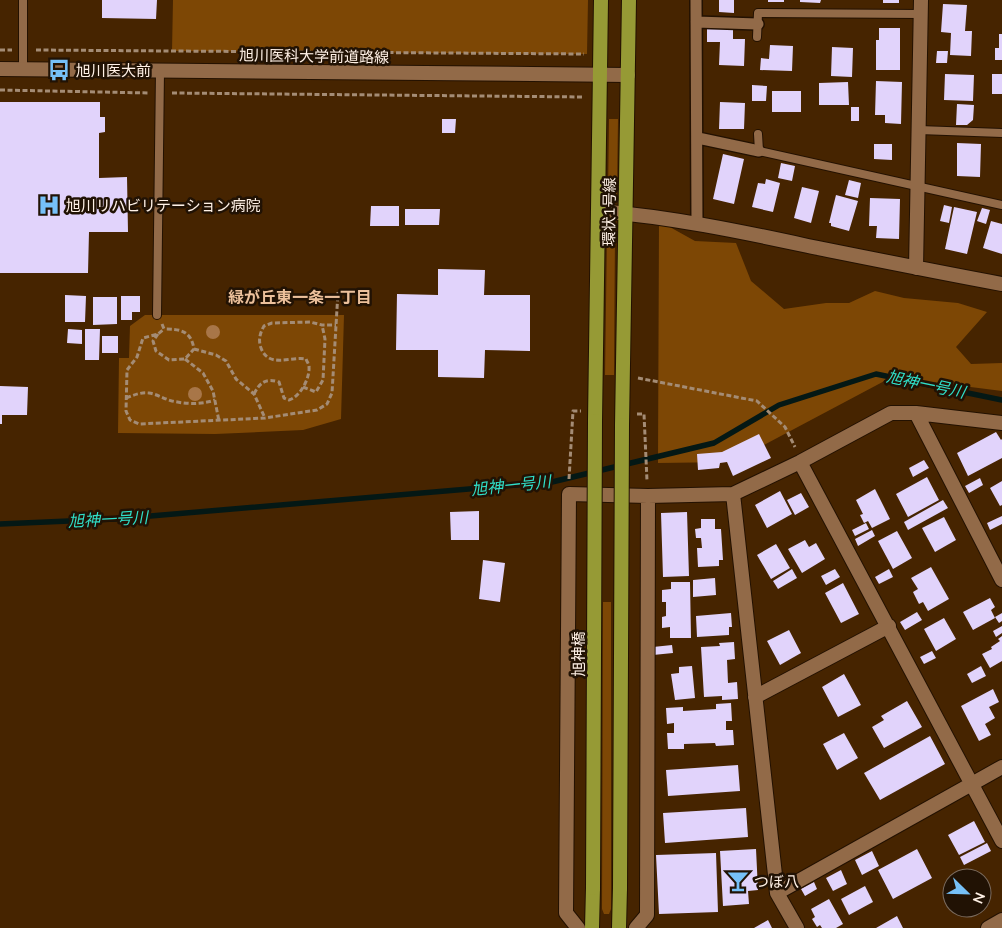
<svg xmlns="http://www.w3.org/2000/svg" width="1002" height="928" viewBox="0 0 1002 928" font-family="Mulish,'Noto Sans JP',sans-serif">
<rect width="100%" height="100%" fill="#462400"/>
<path fill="#7d4705" d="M173 0H588L587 54 172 51Z
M609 119H618L617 194 615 198H610L608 193Z
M659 221 695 241 736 243 751 281 784 309 826 303H849L875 291 904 298 958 303 987 312 956 347 971 364 1002 363V391L892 377 732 462 658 463Z
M609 228H614L615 232 614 375H605L607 233Z
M145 315H344L341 419 303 430 215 434 118 433 119 358H129L130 326Z
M603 602H611V909L609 914H604L602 909Z"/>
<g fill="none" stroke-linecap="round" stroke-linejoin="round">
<path stroke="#041815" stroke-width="5.5" d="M0 524 115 519 552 482 714 443 779 405 876 374 1002 400"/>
</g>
<path fill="#e1d3fb" d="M102 0H157L156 19 102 18Z
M719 0H734V13L719 12Z
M768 0H784V2H768Z
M800 0H821L820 3 800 2Z
M883 0H899V3H883Z
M943 4 967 5 965 31H972L971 56 950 55 951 33 941 32Z
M879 28H900V70H876V40H879Z
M707 29H733V39H745L744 66 719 65 720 42H707Z
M999 34H1002V60H995V48H999Z
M770 45 793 46 792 71 760 70 761 58 769 59Z
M832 47 853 48 852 77 831 76Z
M937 51H948L947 63H936Z
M945 74 974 75 973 101 944 100Z
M992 74H1002V94H992Z
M876 81 902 82 901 124 885 123V115H875Z
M848 82 849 105H819V83Z
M752 85 767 86 766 101H752Z
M772 91H801V112H772Z
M0 102H100V117H105V132L99 133V178L127 177 128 232H89L88 273H0Z
M720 102 745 103 744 129H719Z
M957 104 974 105 973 120 967 125H956Z
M851 107H859V121H851Z
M442 119H456L455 133H442Z
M957 143 981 144 980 177 957 176Z
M874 144H892V160L874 159Z
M723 154 744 159 734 204 713 199Z
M781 163 795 166 792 181 778 178Z
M766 179 780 183 773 212 752 207 758 183 765 184Z
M849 180 861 183 858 198 845 195Z
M802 187 819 191 811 223 794 218Z
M836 195 858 201 849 231 831 226V223H829Z
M870 198 900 199 899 239 876 238 877 226H869Z
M944 205 952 207 949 223 940 221Z
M371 206H399V226H370Z
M954 207 977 212 967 254 945 249Z
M982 208 990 210 986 224 977 221Z
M405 209H440L439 225H405Z
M991 221 1002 224V254L983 248Z
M438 269 485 270 484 295H530V351L485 350 484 378 438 377V350H396L397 294 438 295Z
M65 295 86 296 85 322H65Z
M121 296H140V312H132V320H121Z
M93 297H117V324L93 325Z
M68 329 82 330V344L67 343Z
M85 329H100L99 360H85Z
M102 336H118V353H102Z
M0 386 28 387 27 415H2V424H0Z
M996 432 1001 440 1002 439V458L968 476 957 453Z
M759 434 771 458 733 476 727 462 720 463 719 468 698 470 697 454 722 452Z
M924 460 929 468 913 477 909 468Z
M927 477 939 500 908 517 896 494Z
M980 478 983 485 969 493 965 486Z
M1002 481V505L1000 506 990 488Z
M875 489 890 519 872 528 868 521 864 523 860 515 863 514 856 500Z
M780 491 792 514 767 528 755 505Z
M801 493 809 507 795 515 787 500Z
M943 500 948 508 908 530 904 522Z
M479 511V540H451L450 512Z
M687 512 689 576 663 577 661 513Z
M1002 516V524L990 530 987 523Z
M944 517 956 540 935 552 922 528Z
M701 519H715V529H721L723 560H719V566L698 567 697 548H702L701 538H696L695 529 701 528Z
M866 523 869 529 855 536 852 530Z
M872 530 875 536 858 546 855 539Z
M897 531 912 558 893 569 878 541Z
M805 540 809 547 816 543 825 559 802 573 788 549Z
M776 544 790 568 771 579 757 555Z
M483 560 505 563 500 602 479 599Z
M931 567 949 599 928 611 923 602 919 604 913 592 918 589 911 578Z
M792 569 797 578 778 589 773 581Z
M835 569 840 577 826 585 821 576Z
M889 569 893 577 879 584 875 577Z
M715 578 716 595 693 597V580Z
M671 582H690L691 638H670V627L662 628V617L666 616V602H662V590L671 589Z
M843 583 859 614 841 623 825 593Z
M990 598 995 607 991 610 995 618 973 630 963 612Z
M917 612 922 620 905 630 900 622Z
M731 613 732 627H729V635L697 637 696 616Z
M1002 613V621L999 623 995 617Z
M944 618 956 639 936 651 924 629Z
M1002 626V633L996 637 993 631Z
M789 630 801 653 780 665 767 641Z
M1002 636V661L990 668 982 654 992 649 991 647 1000 641 998 639Z
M734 642 735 659 727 660 728 683 737 682 738 699 722 700V696L704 697 701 647 720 646 719 643Z
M672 645 673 653 653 655V647Z
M932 651 936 658 924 664 920 657Z
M692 666 695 698 675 700 671 674 679 673V667Z
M981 666 986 676 972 683 967 674Z
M844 674 861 705 838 717 822 687Z
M993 689 999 702 989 707 995 718 985 724 991 735 979 741 961 706Z
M907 701 922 727 884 748 872 727 884 720 881 716Z
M731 703 732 721H726V730H733L734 745 716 746 715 743 684 744V749H668L667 733H674V723L667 724 666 708 683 707V711L716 709V704Z
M844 733 858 758 837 770 823 744Z
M930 736 945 764 880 800 864 773Z
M738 765 740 791 668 796 666 770Z
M746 808 748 837 665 843 663 813Z
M974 821 985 842 959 855 948 835Z
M987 843 991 851 964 865 960 857Z
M756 849 758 890 748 891 749 904 723 906 720 851Z
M917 849 932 878 893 899 878 870Z
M872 851 879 866 862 875 855 860Z
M716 853 718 912 659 914 656 855Z
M841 870 847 884 833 891 826 878Z
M814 882 817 889 805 896 801 889Z
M865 886 873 902 849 915 841 899Z
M829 899 843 924 836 928H822L820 925 817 927 812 919 815 917 811 909Z
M897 916 903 928H876Z
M768 920 772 928H754Z"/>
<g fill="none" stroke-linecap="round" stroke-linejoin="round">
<g stroke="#231101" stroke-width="10">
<path id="service" d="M23 0V70
M757 37 758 13 921 14
M919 130 1002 133
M758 134 759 151 1002 205
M157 315 160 71"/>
</g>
<g stroke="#231101" stroke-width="14">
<path id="pedestrian" d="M696 0 697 223
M696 22 758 24
M698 138 759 151"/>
</g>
<g stroke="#231101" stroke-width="16">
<path id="minor" d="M599 211C670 217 739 231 808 246 873 259 937 272 1002 284
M916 268 921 0
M916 413 1002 580
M800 462 1002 841
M733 494 777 893 797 928
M755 697 889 626
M777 893 1002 767
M578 928 566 913 569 494 648 496 733 494 800 462 891 413H916L1002 423
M636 928 647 915 648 496
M988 928 1002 920"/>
</g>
<g stroke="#231101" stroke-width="16">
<path id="tertiary" d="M0 69 628 75"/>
</g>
<g stroke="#231101" stroke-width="16">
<path id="primary" d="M595 421 601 0
M622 425 629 0
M592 928 593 888
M619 928 620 888"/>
</g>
<path stroke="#a48c75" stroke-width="3" stroke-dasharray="5 2.5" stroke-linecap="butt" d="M0 50H12
M36 50 584 54
M0 90 149 93
M172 93 584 97
M162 324 164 329 158 334 143 338 137 357 127 370 126 411 130 420 139 424 265 418 317 410 327 404 332 393 338 292
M158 334 153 341 156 351 169 360 185 359 194 349C191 331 181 329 164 329
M194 349 216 355 226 361 236 379 254 394 265 418
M185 359 203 373 213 391 219 421
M638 378 757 401 785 427 795 447
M303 387 316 392 323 380 325 339 322 325
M254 394C260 382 266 378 279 382L284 398 289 400C300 397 310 378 309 367 309 364 307 362 306 359 291 356 269 369 261 348 258 340 260 333 264 326L272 323 310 322 322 325H336
M126 398C134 395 141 392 149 393 157 394 164 399 172 401 186 404 200 405 215 400
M637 414H644L647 481
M569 479 573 411H581"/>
<use href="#service" stroke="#926a48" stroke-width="8"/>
<use href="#pedestrian" stroke="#926a48" stroke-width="11"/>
<use href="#minor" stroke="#926a48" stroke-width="14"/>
<use href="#tertiary" stroke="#926a48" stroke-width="14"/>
<use href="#primary" stroke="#969a35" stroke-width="14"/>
<g stroke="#231101" stroke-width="16" stroke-linecap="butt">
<path id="primary-bridge" d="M593 888 595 421
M620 888 622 425"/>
</g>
<use href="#primary-bridge" stroke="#969a35" stroke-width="14"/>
</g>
<g fill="#a87648">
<circle cx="213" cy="332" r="7"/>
<circle cx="195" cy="394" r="7"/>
</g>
<defs>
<g id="bus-bare" transform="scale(1.725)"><path d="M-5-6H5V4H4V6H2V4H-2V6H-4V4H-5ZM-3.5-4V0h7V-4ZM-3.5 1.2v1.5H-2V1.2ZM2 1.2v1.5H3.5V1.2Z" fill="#76c0f7" stroke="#211204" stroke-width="2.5" paint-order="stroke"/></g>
<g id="hospital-bare" transform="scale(1.725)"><path d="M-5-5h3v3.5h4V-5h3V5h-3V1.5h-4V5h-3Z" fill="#76c0f7" stroke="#211204" stroke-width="2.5" paint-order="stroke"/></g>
<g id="bar-bare" transform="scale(1.725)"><path d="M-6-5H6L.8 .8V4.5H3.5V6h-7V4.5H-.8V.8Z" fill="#76c0f7" stroke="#211204" stroke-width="2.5" paint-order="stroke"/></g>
</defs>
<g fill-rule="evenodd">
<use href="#bus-bare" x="59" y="70"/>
<use href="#hospital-bare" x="49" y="205"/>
<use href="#bar-bare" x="738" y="881"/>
</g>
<g text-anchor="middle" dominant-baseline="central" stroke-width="5" stroke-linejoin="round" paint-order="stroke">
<g font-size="15" fill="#fff1e6" stroke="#211204">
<text transform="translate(314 56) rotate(1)">旭川医科大学前道路線</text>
<text transform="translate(609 212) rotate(-89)">環状1号線</text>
<text transform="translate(578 654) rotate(-90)">旭神橋</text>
</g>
<g font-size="15" fill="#fff1e6" stroke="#211204" text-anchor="start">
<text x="76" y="70">旭川医大前</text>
<text x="66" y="205">旭川リハビリテーション病院</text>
<text x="754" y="881">つぼ八</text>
</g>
<g font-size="16" font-weight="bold" fill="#ecc09b" stroke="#211204">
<text x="300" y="297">緑が丘東一条一丁目</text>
</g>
<g font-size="16" font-style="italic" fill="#30dfc9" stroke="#211204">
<text transform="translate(926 384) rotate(12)">旭神一号川</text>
<text transform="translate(511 485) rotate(-6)">旭神一号川</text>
<text transform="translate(108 519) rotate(-3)">旭神一号川</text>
</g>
</g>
<g transform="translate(967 893) rotate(113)"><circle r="24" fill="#211204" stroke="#7a6b5e"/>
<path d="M0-4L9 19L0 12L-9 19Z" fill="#76c0f7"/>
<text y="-8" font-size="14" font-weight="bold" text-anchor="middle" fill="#fff1e6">N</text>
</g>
</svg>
